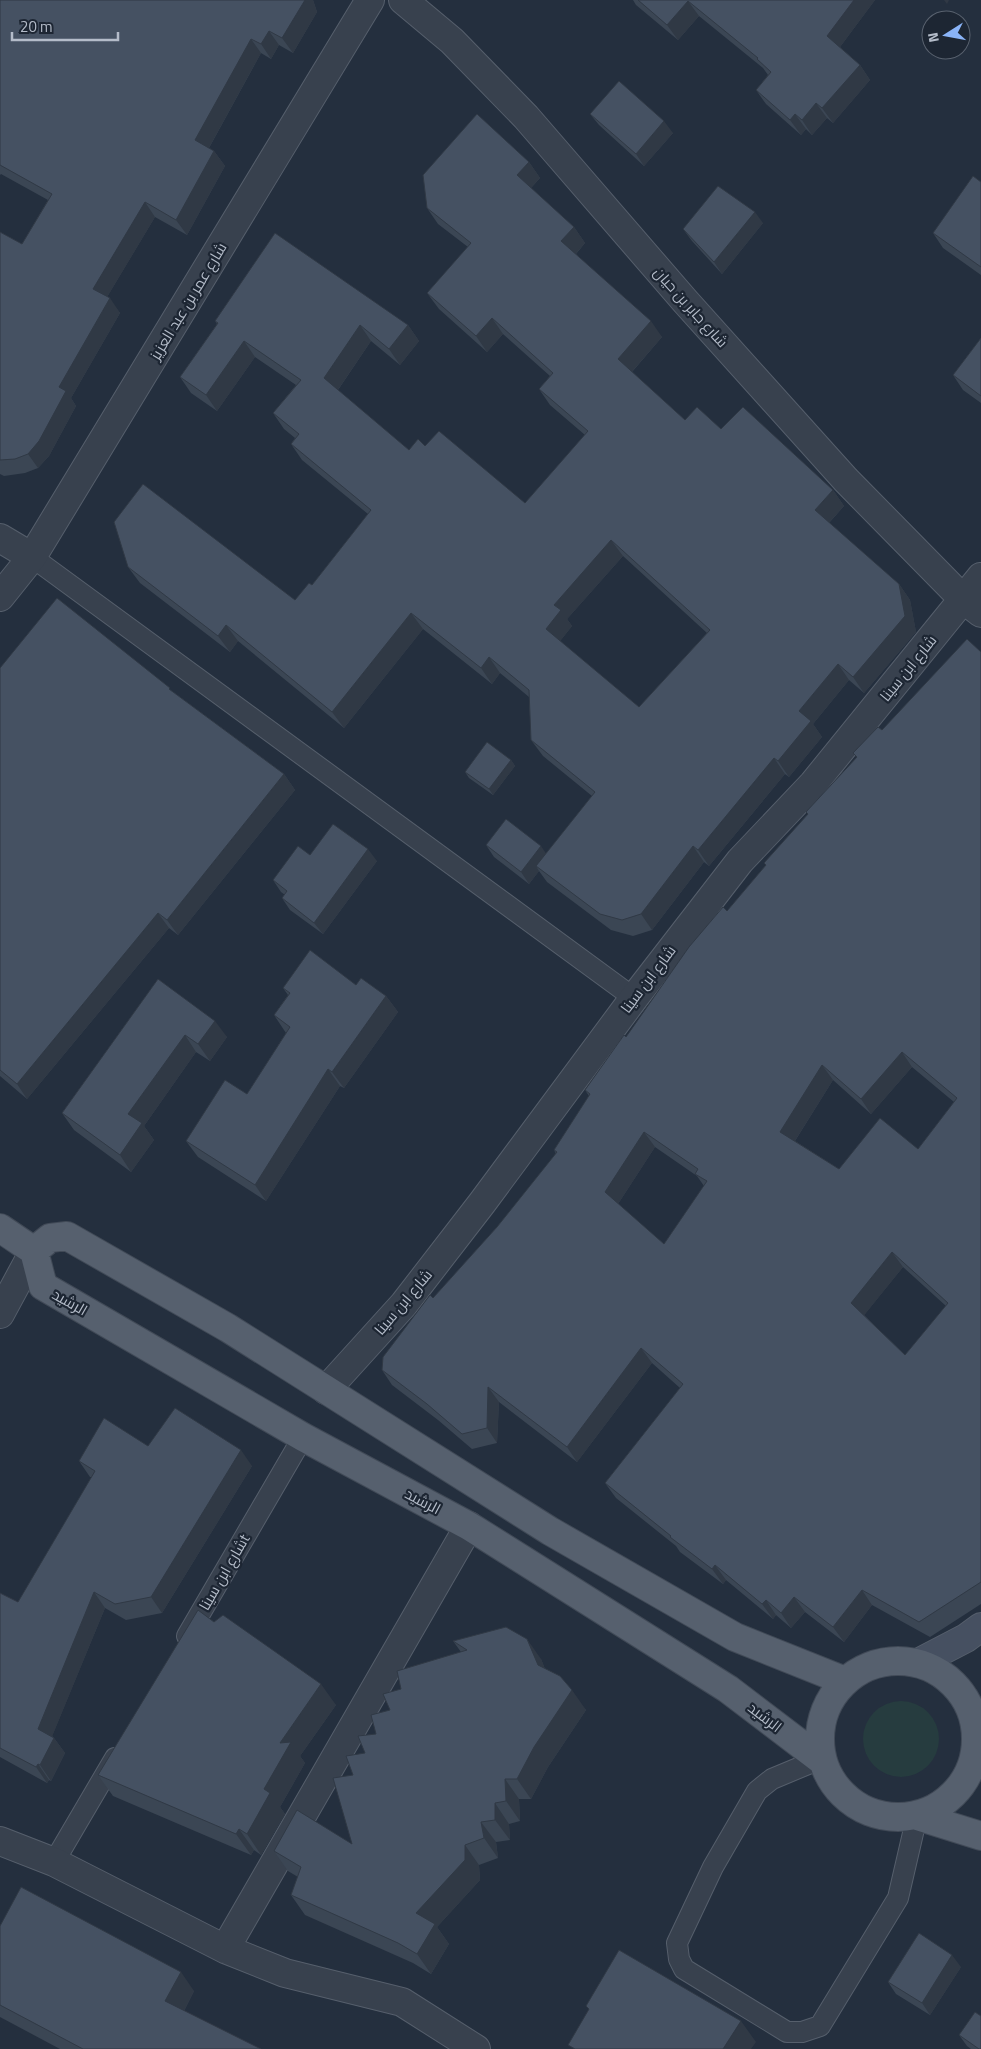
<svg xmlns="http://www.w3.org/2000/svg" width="981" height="2049" viewBox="0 0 981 2049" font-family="'Titillium Web',Cairo,sans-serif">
<rect width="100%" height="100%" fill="#242f3e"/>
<path fill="#263c3f" d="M863 1739a38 38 0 1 1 76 0a38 38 0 1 1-76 0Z"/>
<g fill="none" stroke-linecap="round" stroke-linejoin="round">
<g stroke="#565f6c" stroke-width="22">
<path id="lane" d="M32 557 634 998
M187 1636 303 1437
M820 1759 772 1779 757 1791 713 1867 677 1943 679 1959 684 1969 787 2032H802L820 2026 898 1898 917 1816
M54 1862 115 1758"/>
</g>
<g stroke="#565f6c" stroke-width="30">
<path id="street" d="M403 0 452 41 526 117 685 301 846 480 963 599 981 613
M0 538 32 557
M0 597 32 557 370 0
M0 1314 34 1251
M326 1390 404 1304 482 1203 634 998 740 861 813 784 981 577
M0 1841 54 1862 225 1949 285 1973 402 2002 476 2049
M225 1949 469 1526"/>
</g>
<g stroke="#565f6c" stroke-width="30">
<path id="secondary" d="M918 1663 966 1638 981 1627
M976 1740 981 1733"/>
</g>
<g stroke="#414a57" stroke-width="30">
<path id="primary" d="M0 1228 34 1251 43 1286 303 1437 469 1526 728 1689 820 1759
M34 1251 50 1238 67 1236 228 1328 550 1531 735 1637 845 1681
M820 1739a78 78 0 1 1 156 0a78 78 0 1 1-156 0Z
M917 1816 981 1836"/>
</g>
<use href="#lane" stroke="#38414e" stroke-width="20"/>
<use href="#street" stroke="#38414e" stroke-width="28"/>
<use href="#secondary" stroke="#465061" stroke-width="28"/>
<use href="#primary" stroke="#56606e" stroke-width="28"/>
</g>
<path fill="#3b4654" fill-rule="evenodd" d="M0 0H313L317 12 293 53 279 45 271 59 261 53 209 148 214 151 225 166 187 235 155 217 107 297 120 313 71 398 76 406 49 456 38 468 25 473 4 476 0 474V232L22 244 48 200 1 174 0 175Z
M633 0H875L840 47 860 65 870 80 833 123 827 118 812 135 806 129 801 135 766 104 756 90 768 75 763 68 699 16 678 40 636 5Z
M590 114 673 133 644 166 599 125Z
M529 162 540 178 531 188 574 227 585 243 576 254 662 337 632 372 685 420 721 429 833 490 844 506 829 523 899 584 910 600 916 632 864 693 849 680 813 724 822 737 789 777 785 774 709 866 704 862 652 930 633 936 611 930 547 882 539 871 529 884 494 857 486 845 546 854 592 796 543 756 531 740 529 697 500 673 492 684 423 629 344 728 238 641 230 652 140 583 128 567 295 600 312 585 368 514 302 460 291 444 295 438 284 429 273 413 296 385 255 357 217 411 191 393 180 377 217 324 215 321 408 325 419 341 400 365 371 341 338 390 409 450 425 446 525 503 585 435 550 405 539 389 550 376 503 334 487 352 439 309 427 293 468 247 438 224 427 208ZM623 556 707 633 639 707 560 641 572 626 567 619Z
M981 182V275L943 248 933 233Z
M763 223 722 274 692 241 683 229Z
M981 338V403L963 390 953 375Z
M981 652V1604L930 1637 872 1605 844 1642 805 1612 791 1628 776 1615 773 1619 726 1580 723 1584 680 1552 676 1546 616 1498 605 1483 680 1388 652 1363 577 1462 499 1402 497 1443 472 1449 438 1420 392 1385 382 1370 433 1298 497 1227 556 1154 554 1150 589 1096 585 1090 626 1037 727 911 766 865 764 863 808 814 806 812 857 758 853 753ZM912 1067 954 1102 918 1149 839 1169 795 1141 833 1080 871 1114ZM655 1147 697 1176 704 1186 664 1244 618 1204ZM903 1267 946 1306 905 1355 864 1315Z
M0 668 173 692 284 774 295 790 178 935 169 928 27 1099 0 1076Z
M511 760 515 766 493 795 469 778 465 772Z
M310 855 377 861 323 934 290 910 282 898 285 895 281 892 273 880Z
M158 979 227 1037 210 1061 196 1052 144 1126 154 1140 131 1172 74 1130 62 1113Z
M356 985 386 996 398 1012 344 1088 340 1086 266 1201 198 1157 186 1141 247 1094 286 1033 274 1015 288 995 283 988Z
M148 1446 252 1466 162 1613 126 1620 105 1608 52 1736 54 1738 65 1753 51 1781 49 1780 47 1783 0 1757V1593L18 1602 92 1477H90L79 1461Z
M214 1622 336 1705 300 1756 305 1763 280 1807 285 1814 261 1855 254 1850 251 1855 113 1796 98 1775Z
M453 1641 541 1659 545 1669 586 1710 548 1767 531 1799H519L520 1821 509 1824 510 1840 496 1842 498 1858 479 1865 480 1880 437 1927 449 1944 431 1974 413 1963 305 1915 291 1895 298 1877 288 1871 274 1851 352 1844 353 1775 401 1689 461 1652Z
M0 1926 194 1991 184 2011 261 2049H60L0 2017Z
M961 1967 930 2015 896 1994 888 1982Z
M959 2035 981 2049H971L967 2046Z"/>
<path fill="#303945" d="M305 0H313L317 12 293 53 282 38Z
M854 0H875L837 51 827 36Z
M944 0H949L947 4Z
M688 1 699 16 678 40 667 25Z
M269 31 279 45 271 59 261 44Z
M251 39 261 53 205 155 195 140Z
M860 65 870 80 833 123 822 108Z
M816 103 827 118 812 135 802 120Z
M795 114 806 129 801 135 790 120Z
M664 121 673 133 644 166 636 154Z
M214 151 225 166 187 235 176 220Z
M529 162 540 178 528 191 517 175Z
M145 202 155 217 103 304 93 289Z
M755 212 763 223 722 274 714 262Z
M574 227 585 243 573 257 561 241Z
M110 298 120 313 71 398 76 406 49 456 38 468 28 454 59 387Z
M492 318 503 334 487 352 476 336Z
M651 321 662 337 629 375 618 359Z
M360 325 371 341 335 394 324 378Z
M408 325 419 341 400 365 389 349Z
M244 341 255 357 217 411 206 395Z
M833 490 844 506 826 526 815 510Z
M611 540 623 556 567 619 572 626 557 645 546 629 554 605Z
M899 584 910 600 916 632 864 693 853 677Z
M411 613 423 629 344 728 332 712Z
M226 625 238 641 230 652 218 636Z
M489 657 500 673 492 684 481 668Z
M838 664 849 680 813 724 822 737 789 777 778 761 799 711Z
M774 758 785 774 709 866 698 850Z
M511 760 515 766 493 795 489 789Z
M284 774 295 790 178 935 167 920Z
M541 846 549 858 536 866 539 871 529 884 521 872Z
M693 846 704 862 652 930 641 914Z
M368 849 377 861 323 934 314 923Z
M158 913 169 928 27 1099 17 1084Z
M386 996 398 1012 344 1088 332 1072Z
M215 1021 227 1037 210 1061 198 1044Z
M185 1035 196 1052 144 1126 154 1140 131 1172 120 1155 128 1114Z
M902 1052 912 1067 871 1114 861 1099Z
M822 1065 833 1080 791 1147 780 1132Z
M328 1069 340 1086 266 1201 255 1185Z
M644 1132 655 1147 616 1207 605 1192Z
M892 1252 903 1267 862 1318 851 1303Z
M641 1348 652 1363 577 1462 567 1447Z
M488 1387 499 1402 497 1443 487 1428Z
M241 1450 252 1466 162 1613 151 1597Z
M715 1565 726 1580 723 1584 712 1569Z
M862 1590 872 1605 844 1642 833 1627Z
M94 1592 105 1608 49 1744 38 1729Z
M794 1597 805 1612 791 1628 781 1613Z
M766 1600 776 1615 773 1619 762 1604Z
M527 1639 541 1659 552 1686 538 1665Z
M321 1684 336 1705 300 1756 305 1763 280 1807 285 1814 261 1855 247 1834 280 1743Z
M572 1690 586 1710 548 1767 531 1799 517 1779 534 1747Z
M54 1738 65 1753 51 1781 40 1765Z
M38 1764 49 1780 47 1783 36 1767Z
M505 1779 519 1799 520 1821 506 1801Z
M495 1803 509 1824 510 1840 495 1820Z
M481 1822 496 1842 498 1858 484 1838Z
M239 1829 254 1850 251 1855 236 1834Z
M465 1845 479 1865 480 1880 437 1927 449 1944 431 1974 417 1954 416 1913Z
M952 1955 961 1967 930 2015 922 2003Z
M181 1972 194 1991 179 2021 165 2001Z
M741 2021 756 2042 751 2049H723Z"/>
<path fill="#455162" stroke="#303945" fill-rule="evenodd" d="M0 0H305L282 38 269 31 261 44 251 39 195 140 214 151 176 220 145 202 93 289 110 298 59 387 66 391 39 441 28 454 15 459 0 460V232L22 244 52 194 0 165Z
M638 0H854L827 36 860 65 822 108 816 103 802 120 795 114 790 120 756 90 771 72 757 59 758 58 688 1 667 25Z
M619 81 664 121 636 154 590 114Z
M477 114 529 162 517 175 574 227 561 241 651 321 618 359 685 420 697 407 721 429 743 407 833 490 815 510 899 584 905 616 853 677 838 664 799 711 811 721 778 761 774 758 698 850 693 846 641 914 622 920 600 914 536 866 595 792 531 740 529 690 489 657 481 668 411 613 332 712 226 625 218 636 128 567 114 522 143 484 295 600 309 583 312 585 371 510 291 444 299 434 273 413 301 380 244 341 206 395 180 377 218 323 215 321 275 233 408 325 389 349 360 325 324 378 409 450 418 439 425 446 439 431 525 503 588 431 539 389 553 373 492 318 476 336 427 293 471 243 427 208 423 175ZM611 540 710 630 639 707 546 629 561 610 554 605Z
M973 176 981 182V267L933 233Z
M718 186 755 212 714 262 683 229Z
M981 338V396L953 375Z
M57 598 170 688 169 689 284 774 167 920 158 913 17 1084 0 1070V668Z
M967 639 981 652V1582L919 1622 862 1590 833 1627 794 1597 781 1613 766 1600 762 1604 715 1565 712 1569 670 1537 671 1536 605 1483 683 1384 641 1348 567 1447 488 1387 487 1428 462 1434 427 1404 382 1370 383 1357 430 1295 433 1298 497 1227 557 1152 554 1150 590 1094 585 1090 624 1035 626 1037 689 947 723 907 727 911 766 865 764 863 808 814 806 812 857 757 853 753 878 727 882 730ZM902 1052 957 1098 918 1149 880 1118 839 1169 780 1132 822 1065 861 1099ZM644 1132 698 1169 695 1174 707 1181 664 1244 605 1192ZM892 1252 948 1303 905 1355 851 1303Z
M487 742 511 760 489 789 465 772Z
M506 819 541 846 521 872 486 845Z
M333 824 368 849 314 923 282 898 287 891 273 880 298 846 310 855Z
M310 950 356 985 361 978 386 996 332 1072 328 1069 255 1185 186 1141 225 1080 247 1094 290 1027 274 1015 290 993 283 988Z
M158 979 215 1021 198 1044 185 1035 128 1114 142 1123 120 1155 62 1113Z
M175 1408 241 1450 151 1597 115 1604 94 1592 38 1729 54 1738 40 1765 38 1764 36 1767 0 1748V1593L18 1602 95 1471 79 1461 104 1418 148 1446Z
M198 1610 214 1622 223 1615 321 1684 280 1743 291 1742 264 1789 270 1793 247 1834 239 1829 236 1834 98 1775Z
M506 1627 527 1639 538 1665 560 1676 572 1690 534 1747 517 1779H505L506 1801 495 1803V1820L481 1822 484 1838 465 1845V1860L416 1913 435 1924 417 1954 398 1943 291 1895 301 1867 274 1851 297 1810 352 1844 333 1778 353 1775 346 1756 365 1753 358 1736 376 1734 371 1715 390 1710 383 1694 401 1689 397 1671 467 1650 453 1641Z
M21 1887 181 1972 165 2001 261 2049H83L0 2005V1926Z
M919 1933 952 1955 922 2003 888 1982Z
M619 1950 741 2021 723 2049H575L568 2045 589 2009 586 2006Z
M975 2012 981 2016V2049H979L959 2035Z"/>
<g text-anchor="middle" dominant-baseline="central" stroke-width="4.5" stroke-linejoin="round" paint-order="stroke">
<g font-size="15" fill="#b4bcc9" stroke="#1d2633">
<text transform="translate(188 301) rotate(-59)">شارع عمر بن عبد العزيز</text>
<text transform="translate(691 307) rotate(48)">شارع جابر بن حيان</text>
<text transform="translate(908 668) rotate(-51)">شارع ابن سينا</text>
<text transform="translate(648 979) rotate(-53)">شارع ابن سينا</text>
<text transform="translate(70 1302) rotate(30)">الرشيد</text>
<text transform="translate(403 1302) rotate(-50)">شارع ابن سينا</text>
<text transform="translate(423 1501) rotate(28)">الرشيد</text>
<text transform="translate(224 1572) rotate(-60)">شارع ابن سيناt</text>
<text transform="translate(765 1717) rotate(38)">الرشيد</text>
</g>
</g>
<g transform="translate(946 35) rotate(259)"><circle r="24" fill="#1d2633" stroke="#59626f"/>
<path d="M0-4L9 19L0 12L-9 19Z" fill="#8ab4f8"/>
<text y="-8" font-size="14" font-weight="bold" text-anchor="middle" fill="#b4bcc9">N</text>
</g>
<path d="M12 32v8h106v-8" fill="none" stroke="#b4bcc9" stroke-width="2.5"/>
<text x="20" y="32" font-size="15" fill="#b4bcc9" stroke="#1d2633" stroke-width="4" paint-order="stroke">20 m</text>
</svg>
